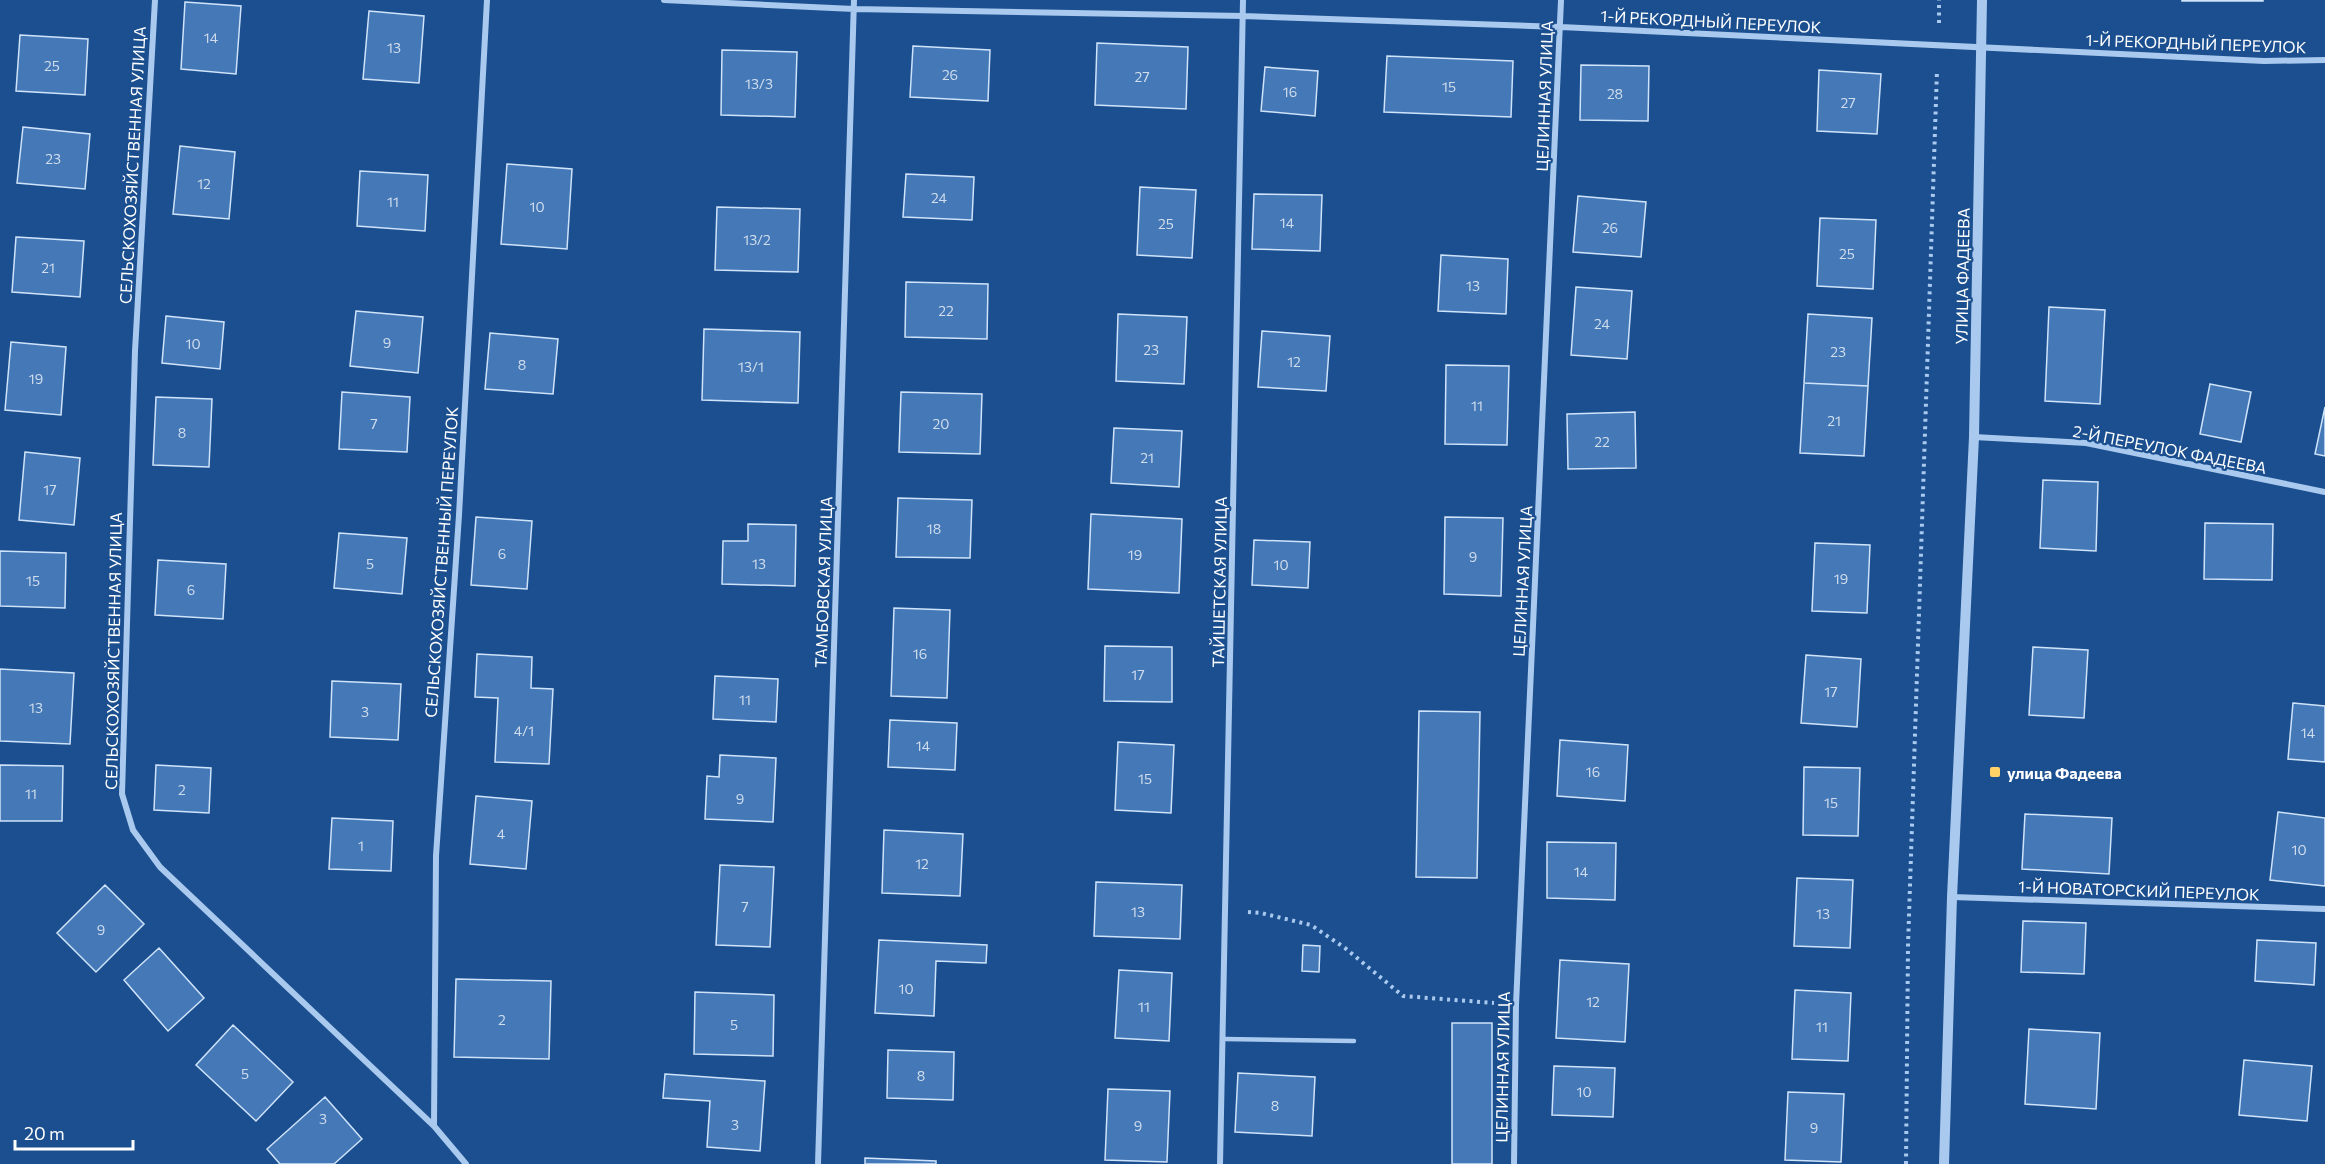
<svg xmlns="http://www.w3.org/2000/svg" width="2325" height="1164" viewBox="0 0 2325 1164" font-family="Commissioner,sans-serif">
<rect width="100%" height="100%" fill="#1b4f8f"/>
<path fill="#4478b7" stroke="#cfe3fa" stroke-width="1.5" d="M2182 0H2263V1H2182Z
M185 2 241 6 236 74 181 69Z
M369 11 424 16 419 83 363 79Z
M20 35 88 39 85 95 16 91Z
M1097 43 1188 47 1186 109 1095 105Z
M913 46 990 50 988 101 910 97Z
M722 50 797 52 795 117 721 115Z
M1387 56 1513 61 1511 117 1384 112Z
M1581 65 1649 66 1648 121 1580 120Z
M1265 67 1318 71 1315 116 1261 111Z
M1819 70 1881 74 1877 134 1817 131Z
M23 127 90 134 85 189 17 183Z
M180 146 235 152 229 219 173 214Z
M507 164 572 169 567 249 501 244Z
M360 171 428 175 425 231 357 226Z
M906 174 974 177 972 220 903 217Z
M1140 187 1196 190 1192 258 1137 255Z
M1254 194 1322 195 1320 251 1252 249Z
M1578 196 1646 202 1641 257 1573 252Z
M717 207 800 209 798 272 715 270Z
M1820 218 1876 220 1873 289 1817 286Z
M16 237 84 241 80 297 12 292Z
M1441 255 1508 259 1506 314 1438 311Z
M906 282 988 284 987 339 905 337Z
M1576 287 1632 291 1627 359 1571 355Z
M2049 307 2105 310 2100 404 2045 401Z
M356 311 423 317 418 373 350 366Z
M1118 314 1187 317 1184 384 1116 381Z
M1808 314 1872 318 1868 386 1804 383Z
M166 316 224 322 220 369 162 363Z
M704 329 800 332 798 403 702 400Z
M1262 331 1330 336 1326 391 1258 387Z
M490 333 558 339 553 394 485 389Z
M11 342 66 347 61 415 5 410Z
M1446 365 1509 366 1507 445 1445 444Z
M1804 383 1868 386 1864 456 1800 453Z
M2210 384 2251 392 2241 442 2200 434Z
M342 392 410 397 407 452 339 449Z
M901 392 982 394 980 454 899 452Z
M156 397 212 399 209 467 153 465Z
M2325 407V456L2315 454Z
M1635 412 1636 468 1568 469 1567 414Z
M1114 428 1182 431 1179 487 1111 483Z
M25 452 80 458 74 525 19 520Z
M2043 480 2098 482 2096 551 2040 548Z
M898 498 972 500 970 558 896 557Z
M1091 514 1182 519 1179 593 1088 589Z
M476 517 532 521 527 589 471 585Z
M1445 517 1503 518 1501 596 1444 594Z
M2205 523 2273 524 2272 580 2204 579Z
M748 524 796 525 795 586 722 584 723 541H748Z
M339 533 407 538 402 594 334 588Z
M1254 540 1310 542 1308 588 1252 585Z
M1815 543 1870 545 1867 613 1812 611Z
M0 551 66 553 65 608 0 606Z
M158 560 226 564 223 619 155 615Z
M894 608 950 610 947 698 891 696Z
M1105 646 1172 647V702L1104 701Z
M2033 647 2088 650 2084 718 2029 715Z
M477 654 532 657 531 688 553 689 549 764 495 762 498 698 475 697Z
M1806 655 1861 659 1857 727 1801 723Z
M0 669 74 673 70 744 0 741Z
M715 676 778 679 776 722 713 719Z
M332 681 401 684 398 740 330 737Z
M2293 703 2325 706V762L2288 759Z
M1419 711 1480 712 1477 878 1416 877Z
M890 720 957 723 955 770 888 767Z
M1560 740 1628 745 1625 801 1557 796Z
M1118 742 1174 745 1171 813 1115 810Z
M720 755 776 758 773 822 705 819 707 776 719 777Z
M0 765 63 766 62 821H0Z
M156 765 211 768 209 813 154 810Z
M1804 767 1860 768 1858 836 1803 835Z
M476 796 532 801 526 869 470 864Z
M2278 812 2325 818V886L2270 880Z
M2025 814 2112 818 2109 874 2022 869Z
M332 818 393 821 391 871 329 869Z
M884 830 963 834 960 896 882 893Z
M1547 842 1616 843 1615 900 1547 898Z
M720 865 774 867 770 947 716 945Z
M1797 878 1853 880 1850 948 1794 946Z
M1096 882 1182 885 1180 939 1094 936Z
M105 885 144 924 96 972 57 933Z
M2023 921 2086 923 2084 974 2021 972Z
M879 940 987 945 986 963 936 961 934 1016 875 1013Z
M2257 940 2316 943 2314 985 2255 981Z
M1303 945 1320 946 1319 972 1302 971Z
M159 948 204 998 168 1031 124 980Z
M1560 960 1629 964 1625 1042 1556 1038Z
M1119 970 1172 973 1169 1041 1115 1038Z
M456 979 551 981 549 1059 454 1057Z
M1795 990 1851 993 1848 1061 1792 1059Z
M695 992 774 995 773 1056 694 1054Z
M1452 1023H1492V1164H1452Z
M233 1025 293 1082 256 1121 196 1065Z
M2029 1029 2100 1033 2096 1109 2025 1104Z
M888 1050 954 1052 953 1100 887 1098Z
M2244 1060 2312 1066 2307 1121 2239 1115Z
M1554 1066 1615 1068 1613 1117 1552 1115Z
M1238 1073 1315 1077 1312 1136 1235 1132Z
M665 1074 765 1081 760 1151 707 1147 710 1101 663 1098Z
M1108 1089 1170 1091 1167 1162 1105 1160Z
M1788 1092 1844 1094 1841 1162 1785 1160Z
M325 1097 362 1139 334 1164H280L267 1149Z
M865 1158 936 1161V1164H865Z"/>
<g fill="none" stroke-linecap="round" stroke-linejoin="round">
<path stroke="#a9c9ee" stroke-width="4" stroke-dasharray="3 4.5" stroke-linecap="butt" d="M1939 23V0
M1248 912 1261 913 1311 925 1345 948 1403 996 1494 1003
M1906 1164 1908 946 1937 70"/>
<path stroke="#a9c9ee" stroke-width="4.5" d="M1224 1039 1354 1041"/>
<path stroke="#a9c9ee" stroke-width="6" d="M155 0 135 351 122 794 133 830 160 867 434 1126 466 1164
M664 0 854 9 1243 16 1561 27 2264 61 2325 60
M1974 437 2086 443 2325 492
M1952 897 2325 909
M434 1126 436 856 459 515 487 0
M818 1164 854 0
M1220 1164 1243 0
M1514 1164 1516 1005 1561 0"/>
<path stroke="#a9c9ee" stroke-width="10" d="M1944 1164 1952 897 1974 437 1982 0"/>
</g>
<rect fill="#ffd166" stroke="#1b4f8f" stroke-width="2" x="1989" y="766" width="12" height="12" rx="3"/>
<g text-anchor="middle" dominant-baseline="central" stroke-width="4.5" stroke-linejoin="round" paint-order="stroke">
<g font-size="14" fill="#d0dded">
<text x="211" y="37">14</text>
<text x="394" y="47">13</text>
<text x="52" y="65">25</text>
<text x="950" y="74">26</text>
<text x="1142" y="76">27</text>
<text x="759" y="83">13/3</text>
<text x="1449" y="86">15</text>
<text x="1290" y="91">16</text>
<text x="1615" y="93">28</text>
<text x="1848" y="102">27</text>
<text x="53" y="158">23</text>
<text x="204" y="183">12</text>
<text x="939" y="197">24</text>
<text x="393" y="201">11</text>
<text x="537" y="206">10</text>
<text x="1287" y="222">14</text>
<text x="1166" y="223">25</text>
<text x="1610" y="227">26</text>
<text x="757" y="239">13/2</text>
<text x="1847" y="253">25</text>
<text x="48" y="267">21</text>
<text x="1473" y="285">13</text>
<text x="946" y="310">22</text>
<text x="1602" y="323">24</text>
<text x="387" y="342">9</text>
<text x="193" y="343">10</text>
<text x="1151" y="349">23</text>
<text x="1838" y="351">23</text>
<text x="1294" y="361">12</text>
<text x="522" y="364">8</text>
<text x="751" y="366">13/1</text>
<text x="36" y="378">19</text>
<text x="1477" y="405">11</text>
<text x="1834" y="420">21</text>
<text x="374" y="423">7</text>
<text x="941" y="423">20</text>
<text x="182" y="432">8</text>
<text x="1602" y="441">22</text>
<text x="1147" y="457">21</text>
<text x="50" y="489">17</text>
<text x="934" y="528">18</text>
<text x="502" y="553">6</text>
<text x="1135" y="554">19</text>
<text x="1473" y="556">9</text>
<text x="370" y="563">5</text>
<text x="759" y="563">13</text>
<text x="1281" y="564">10</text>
<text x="1841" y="578">19</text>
<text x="33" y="580">15</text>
<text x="191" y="589">6</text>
<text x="920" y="653">16</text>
<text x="1138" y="674">17</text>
<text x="1831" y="691">17</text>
<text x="745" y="699">11</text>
<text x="36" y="707">13</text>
<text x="365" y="711">3</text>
<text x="524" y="730">4/1</text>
<text x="2308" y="732">14</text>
<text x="923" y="745">14</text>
<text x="1593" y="771">16</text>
<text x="1145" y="778">15</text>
<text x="182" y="789">2</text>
<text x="31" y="793">11</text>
<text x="740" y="798">9</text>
<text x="1831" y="802">15</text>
<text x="501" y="833">4</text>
<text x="361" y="845">1</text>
<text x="2299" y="849">10</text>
<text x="922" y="863">12</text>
<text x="1581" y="871">14</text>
<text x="745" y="906">7</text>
<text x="1138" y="911">13</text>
<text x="1823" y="913">13</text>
<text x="101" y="929">9</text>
<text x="906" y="988">10</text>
<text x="1593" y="1001">12</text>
<text x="1144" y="1006">11</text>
<text x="502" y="1019">2</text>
<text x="734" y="1024">5</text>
<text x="1822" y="1026">11</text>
<text x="245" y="1073">5</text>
<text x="921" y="1075">8</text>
<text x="1584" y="1091">10</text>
<text x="1275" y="1105">8</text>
<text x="323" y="1118">3</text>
<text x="735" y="1124">3</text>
<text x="1138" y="1125">9</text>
<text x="1814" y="1127">9</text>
</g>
<g font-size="16" fill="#fff" stroke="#1b4f8f">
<text transform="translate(1711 21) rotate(3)">1-Й РЕКОРДНЫЙ ПЕРЕУЛОК</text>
<text transform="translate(2196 43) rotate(2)">1-Й РЕКОРДНЫЙ ПЕРЕУЛОК</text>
<text transform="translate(1544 96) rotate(-88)">ЦЕЛИННАЯ УЛИЦА</text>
<text transform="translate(132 165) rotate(-87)">СЕЛЬСКОХОЗЯЙСТВЕННАЯ УЛИЦА</text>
<text transform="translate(1962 276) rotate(-89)">УЛИЦА ФАДЕЕВА</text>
<text transform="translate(2170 449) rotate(11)">2-Й ПЕРЕУЛОК ФАДЕЕВА</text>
<text transform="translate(441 562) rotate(-86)">СЕЛЬСКОХОЗЯЙСТВЕННЫЙ ПЕРЕУЛОК</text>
<text transform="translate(1522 581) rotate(-87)">ЦЕЛИННАЯ УЛИЦА</text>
<text transform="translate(823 582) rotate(-88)">ТАМБОВСКАЯ УЛИЦА</text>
<text transform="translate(1219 582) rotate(-89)">ТАЙШЕТСКАЯ УЛИЦА</text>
<text transform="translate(113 651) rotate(-89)">СЕЛЬСКОХОЗЯЙСТВЕННАЯ УЛИЦА</text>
<text transform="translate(2139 890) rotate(2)">1-Й НОВАТОРСКИЙ ПЕРЕУЛОК</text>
<text transform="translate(1502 1067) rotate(-89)">ЦЕЛИННАЯ УЛИЦА</text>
</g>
<g font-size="16" font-weight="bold" fill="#fff" stroke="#1b4f8f" text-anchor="start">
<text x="2007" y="772">улица Фадеева</text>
</g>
</g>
<path d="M15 1140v9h118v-9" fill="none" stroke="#ffffff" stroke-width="3"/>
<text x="24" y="1140" font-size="18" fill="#ffffff" stroke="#1b4f8f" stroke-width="4.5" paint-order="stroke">20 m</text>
</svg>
